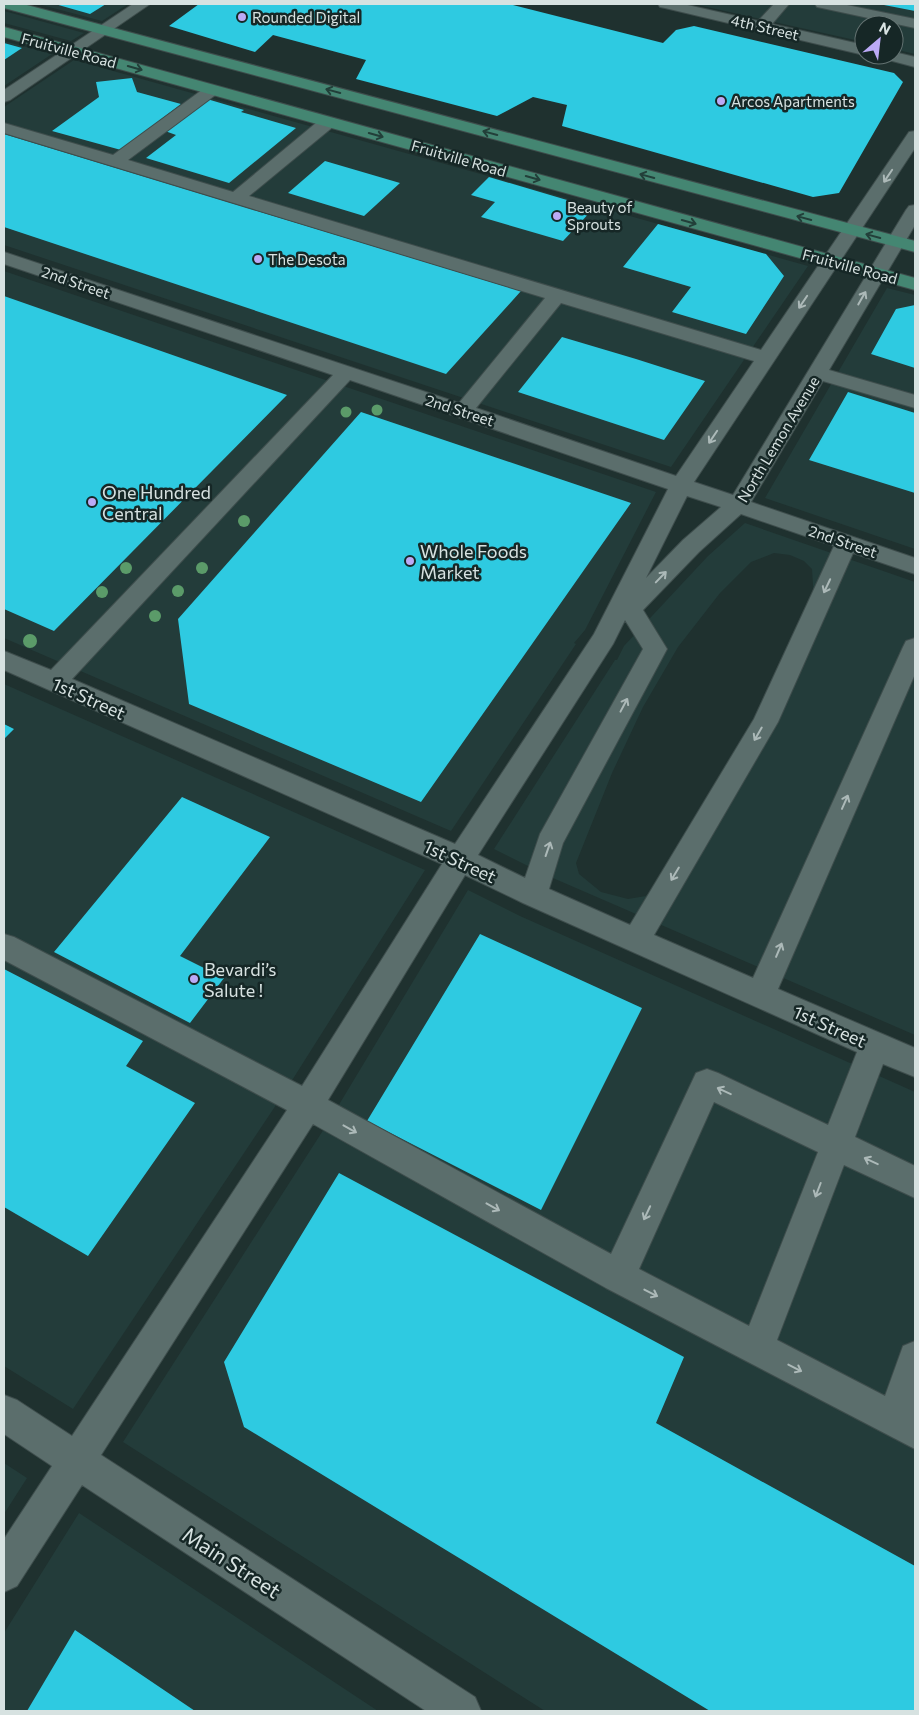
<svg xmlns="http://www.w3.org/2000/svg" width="919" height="1715" viewBox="0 0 919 1715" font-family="Commissioner,sans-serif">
<rect width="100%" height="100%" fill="#1f312f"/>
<path fill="#233c3a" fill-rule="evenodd" d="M38 4H128L102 21Z
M694 4H915V54L894 49V25H864V42Z
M4 11 84 33 71 41 4 23Z
M4 41 52 54 4 86Z
M74 60 808 266 671 467 4 245V107Z
M4 271 656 492 585 630 574 643 576 644 451 831 4 638Z
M887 288 915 295V549L765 498Z
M745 523 915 582V1035L546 875 494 849 615 660H617L624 646 708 556ZM774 553 790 555 804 561 812 569 814 601 728 796 678 861 646 896 628 899 601 892 579 874 576 863 612 773 643 707 678 647 720 593 751 562Z
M4 684 425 870 284 1093 73 1409 4 1366Z
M468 890 520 916 915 1092V1711H545L123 1442 331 1118Z
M4 1463 27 1478 4 1514Z
M79 1513 378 1711H4V1633Z"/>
<path fill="#2ecae1" d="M55 4H106L90 14Z
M199 4H509L663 43 676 30 694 26 894 73 903 82 839 193 813 197 562 126 567 105 533 97 497 116 356 79 366 60 273 35 255 52 169 26Z
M884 4H915V11L884 5Z
M4 43 22 48 4 60Z
M132 78 137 92 181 104 121 150 52 131 99 97 96 82Z
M207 99 244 110 241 112 296 128 229 183 146 158 176 135 165 131Z
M4 134 521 291 446 374 4 227Z
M325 161 400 183 364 216 288 193Z
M489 177 594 208 563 241 481 217 495 202 471 195Z
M658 224 766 254 784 276 746 334 672 312 691 287 623 267Z
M4 296 287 395 54 631 4 609Z
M915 305V368L871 354 896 309Z
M562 337 636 359 705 381 664 440 518 392Z
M848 392 915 413V493L809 460Z
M361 412 631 503 421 802 189 704 178 619Z
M4 724 14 729 4 739Z
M182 797 270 837 180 956 224 978 190 1023 54 952Z
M480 934 642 1008 541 1210 367 1121Z
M4 969 143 1041 126 1066 195 1103 88 1256 4 1207Z
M339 1173 684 1357 656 1423 915 1566V1711H710L244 1427 224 1362Z
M75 1630 195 1711H27Z"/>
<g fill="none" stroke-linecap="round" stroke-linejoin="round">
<g stroke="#3e4d4c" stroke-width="2">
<path id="minor" d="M133 4H150L10 100 4 102V90Z
M658 4H683L758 21 774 4H789L772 24 864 45V55L665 8 660 7Z
M815 4H842L915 19V28L822 8 817 7Z
M894 52 915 57V67L881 58 879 55H894Z
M212 85 218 87 220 90 218 93 128 160 233 192 322 118H334L336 122 334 126 249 196 761 350 909 132 915 131V148L694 482 733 495 906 210 909 206 915 205V225L829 370 915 395V408L823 381 751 502 915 558V574L853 553 778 722 654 935 753 978 903 647 906 641 915 638V674L778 989 915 1048V1077L883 1064 855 1137 915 1166V1198L844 1165 777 1340 885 1396 903 1346 915 1341V1449L606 1288 313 1124 101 1455 475 1697 481 1711H426L82 1485 17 1586 4 1592V1539L52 1466 4 1434V1395L17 1400 72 1436 287 1110 4 960V934L14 937 302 1086 442 864 4 670V651L51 670 333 375 4 264V252L459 403 545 298 4 133V123L113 155 206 87ZM561 303 754 361 676 476 476 408ZM350 380 668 489 594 634 455 844 72 679ZM687 496 721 507 683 540 646 578ZM741 514 834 546 754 719 630 925 549 889 563 843 667 649 643 610 699 552ZM625 620 643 649 540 834 525 878 478 855 613 644ZM465 875 523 903 857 1052 828 1125 718 1073 707 1069 696 1073 611 1254 328 1100ZM714 1102 818 1152 749 1326 639 1269Z"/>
</g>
<g stroke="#3e4d4c" stroke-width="2">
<path id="major" d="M4 4H23L915 241V252L4 8Z
M4 27 915 278V290L4 37Z"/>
</g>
<use href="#minor" fill="#5b6e6c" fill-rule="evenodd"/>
<use href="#major" fill="#448672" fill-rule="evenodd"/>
</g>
<g fill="#5b9b69">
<circle cx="377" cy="410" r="5.5"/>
<circle cx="346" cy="412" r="5.5"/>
<circle cx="244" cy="521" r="6"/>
<circle cx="126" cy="568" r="6"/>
<circle cx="202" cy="568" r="6"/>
<circle cx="178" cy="591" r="6"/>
<circle cx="102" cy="592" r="6"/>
<circle cx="155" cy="616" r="6"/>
<circle cx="30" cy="641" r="7"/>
</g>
<defs><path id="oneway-shaft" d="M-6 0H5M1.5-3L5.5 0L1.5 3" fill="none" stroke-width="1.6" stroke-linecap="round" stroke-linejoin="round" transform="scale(1.25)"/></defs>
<g stroke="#223f39">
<use href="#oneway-shaft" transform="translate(135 68) rotate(16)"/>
<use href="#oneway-shaft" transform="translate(333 91) rotate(-165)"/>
<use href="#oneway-shaft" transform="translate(490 133) rotate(-165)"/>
<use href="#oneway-shaft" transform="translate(376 135) rotate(16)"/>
<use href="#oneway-shaft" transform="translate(647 176) rotate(-165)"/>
<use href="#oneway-shaft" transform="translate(533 178) rotate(16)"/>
<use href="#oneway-shaft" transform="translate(804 218) rotate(-165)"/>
<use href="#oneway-shaft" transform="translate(689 222) rotate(16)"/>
<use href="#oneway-shaft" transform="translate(873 236) rotate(-165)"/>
</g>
<g stroke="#acb9b8">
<use href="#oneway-shaft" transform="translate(888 176) rotate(124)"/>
<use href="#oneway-shaft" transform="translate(862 298) rotate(-60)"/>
<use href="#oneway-shaft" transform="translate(803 302) rotate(124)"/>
<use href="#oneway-shaft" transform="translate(713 437) rotate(124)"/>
<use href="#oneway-shaft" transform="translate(661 577) rotate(-46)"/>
<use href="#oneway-shaft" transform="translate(827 586) rotate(115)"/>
<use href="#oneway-shaft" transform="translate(624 705) rotate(-62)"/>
<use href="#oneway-shaft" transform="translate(758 734) rotate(120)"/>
<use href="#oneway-shaft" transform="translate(845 802) rotate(-66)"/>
<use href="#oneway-shaft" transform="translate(548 849) rotate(-71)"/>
<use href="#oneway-shaft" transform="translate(675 874) rotate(121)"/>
<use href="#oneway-shaft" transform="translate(779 950) rotate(-67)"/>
<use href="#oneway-shaft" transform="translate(724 1091) rotate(-155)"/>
<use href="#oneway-shaft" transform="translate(350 1129) rotate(29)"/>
<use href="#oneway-shaft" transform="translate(871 1161) rotate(-155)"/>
<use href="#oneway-shaft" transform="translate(818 1190) rotate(111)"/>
<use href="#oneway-shaft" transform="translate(493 1207) rotate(29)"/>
<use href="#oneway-shaft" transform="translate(647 1213) rotate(115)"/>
<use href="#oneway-shaft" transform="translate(651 1293) rotate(27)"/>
<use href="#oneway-shaft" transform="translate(795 1368) rotate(27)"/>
</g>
<g fill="#bbaaf6" stroke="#162726" stroke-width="2">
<circle cx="242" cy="17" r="5"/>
<circle cx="721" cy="101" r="5"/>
<circle cx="557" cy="216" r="5"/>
<circle cx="258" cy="259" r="5"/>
<circle cx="92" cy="502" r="5"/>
<circle cx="410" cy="561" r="5"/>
<circle cx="194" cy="979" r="5"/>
</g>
<g text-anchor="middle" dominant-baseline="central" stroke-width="5" stroke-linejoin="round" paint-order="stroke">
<g font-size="15" fill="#d7e2e1" stroke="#162726" text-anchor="start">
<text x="252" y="17">Rounded Digital</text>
<text x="731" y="101">Arcos Apartments</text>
<text x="567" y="207">Beauty of<tspan x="567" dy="17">Sprouts</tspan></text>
<text x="268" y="259">The Desota</text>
</g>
<g font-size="15" fill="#d7e2e1" stroke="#162726">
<text transform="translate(765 27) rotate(13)">4th Street</text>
<text transform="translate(69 50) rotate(15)">Fruitville Road</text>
<text transform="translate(459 158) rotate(16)">Fruitville Road</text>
<text transform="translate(850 266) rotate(15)">Fruitville Road</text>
<text transform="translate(76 282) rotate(19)">2nd Street</text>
<text transform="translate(460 410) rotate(18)">2nd Street</text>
<text transform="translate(778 439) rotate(-59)">North Lemon Avenue</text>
<text transform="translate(843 541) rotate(19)">2nd Street</text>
</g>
<g font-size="18" fill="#d7e2e1" stroke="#162726" text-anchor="start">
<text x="102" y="492">One Hundred<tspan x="102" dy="21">Central</tspan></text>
<text x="420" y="551">Whole Foods<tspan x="420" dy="21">Market</tspan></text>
<text x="204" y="969">Bevardi’s<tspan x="204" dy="21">Salute !</tspan></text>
</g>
<g font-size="18" fill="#d7e2e1" stroke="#162726">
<text transform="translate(89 698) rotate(24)">1st Street</text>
<text transform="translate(460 861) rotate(25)">1st Street</text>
<text transform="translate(830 1026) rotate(24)">1st Street</text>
</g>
<g font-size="21" fill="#d7e2e1" stroke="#162726">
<text transform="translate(232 1562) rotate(33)">Main Street</text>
</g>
</g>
<rect width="919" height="1715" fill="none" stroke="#d7e2e1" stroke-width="10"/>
<g transform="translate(879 40) rotate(28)"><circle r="24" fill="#162726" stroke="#637271"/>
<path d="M0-4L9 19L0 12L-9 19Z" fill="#bbaaf6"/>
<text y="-8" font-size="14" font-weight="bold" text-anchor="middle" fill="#d7e2e1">N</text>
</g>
</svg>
